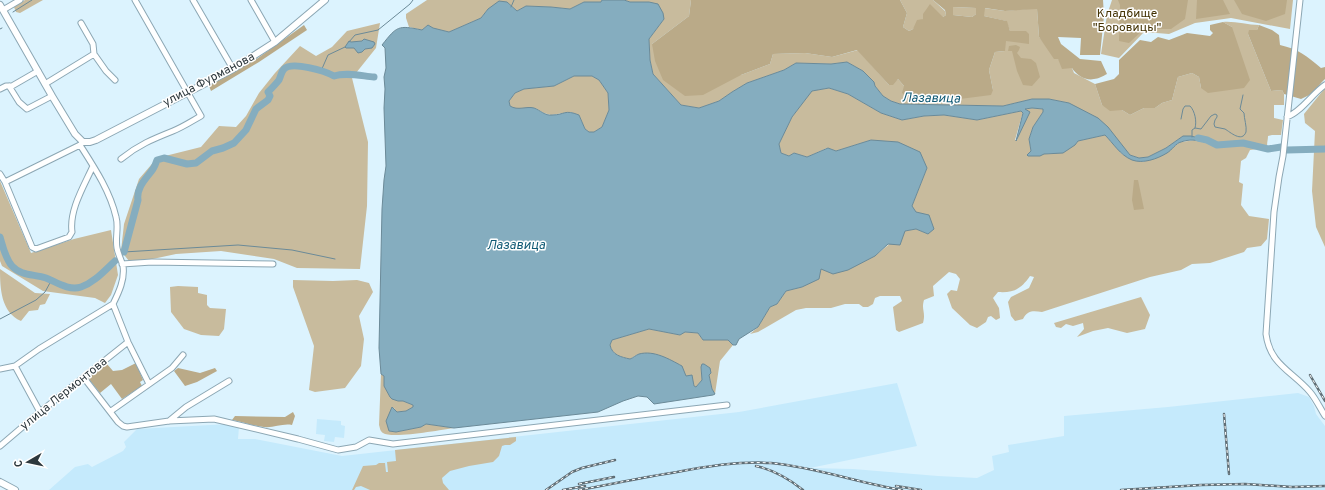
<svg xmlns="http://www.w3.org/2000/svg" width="1325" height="490" viewBox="0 0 1325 490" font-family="Overpass,sans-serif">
<rect width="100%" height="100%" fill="#dcf3fe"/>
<path fill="#c5eafc" d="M897 383 917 446 810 468 853 469 938 476 977 478 994 470 992 456 1009 452 1008 445 1064 436V416L1168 407 1298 393 1309 397 1314 406 1316 414 1325 426V490H49L75 467 88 464 92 467 123 451 126 447 124 442 137 429 229 424 239 427 238 439H255L342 456 739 412Z
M317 419 341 421V425L345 426 344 438 335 437 334 442 324 441 325 435 316 434Z"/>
<path fill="#c8bb9d" d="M25 0H43L20 13 16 12 14 7Z
M427 0H602L601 2H584L570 9 551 7 526 6 517 11 507 2 488 9 481 18 449 32 432 28 428 25 422 30 409 27 406 18V14Z
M624 0H691L689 16 652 44 741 75 770 64 773 54 805 53 832 57 858 50 889 85 898 79 904 86 993 90 989 70 995 52 1005 51V41L1026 31H1010L1006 21 984 16V8L1005 11 1037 8 1039 37 1058 59 1072 68 1074 73 1095 84 1102 105 1122 110 1130 115 1144 108H1155L1162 103 1172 100 1178 77 1192 73 1199 77 1201 88 1232 27 1223 22C1235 21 1247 25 1259 25L1257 30 1248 34 1271 91 1282 90 1284 94V105H1274V118L1283 120 1281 135H1272L1268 136C1268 142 1265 146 1270 151L1258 149 1250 150 1246 158 1241 161 1239 182 1243 184 1241 205 1249 216 1269 219 1267 239 1261 246 1247 248 1244 252 1210 263 1192 264 1181 270 1150 277 1042 312C1033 311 1028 310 1023 319L1015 321 1011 316 1008 302 1011 297 1029 288 1034 277 1030 276C1021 289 1014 293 998 292L993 298 999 308 1000 318 996 320 991 316 988 317 986 322 977 328 970 325 952 308 947 294 951 290 957 291 960 279 956 274 949 272 933 286 934 296 924 300C921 310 926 312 923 323L899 332 896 330 893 307 902 301 900 296H880L875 298 873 304 868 307H863L859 304H845L831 308H806L796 310 758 332 750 334 758 327 770 307 777 304 786 291 802 287 821 269 875 256 905 231 916 229 928 234 912 206 927 168 871 140 836 151 827 148 807 157 794 153 789 156 781 153 779 144 792 117 811 91 829 88 848 94 881 113 902 120 924 116 944 115 977 120 1021 111 1023 112 1015 140H1017L1025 109 1032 108 1043 109V112L1033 127 1029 139 1031 151C1037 152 1043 154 1050 154 1057 154 1074 147 1078 141L1105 135 1114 144 1122 154 1143 162 1175 146 1180 142 1197 140 1205 142 1201 138 1191 136H1183L1166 148 1148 157 1139 158 1130 155 1069 103 1049 99H1032L1003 106 900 104 891 101 883 96 875 86 874 82 863 71 847 62 831 64 796 63 784 70 747 83 732 92 719 101 699 108 681 105 653 74 650 60 649 39 664 19 649 2H630Z
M900 0H933L945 11 946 15 943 17 923 19 913 29 909 31 903 27 907 13Z
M1112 0H1293L1290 29 1231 18 1195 23 1169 34 1144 32 1119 58 1101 54 1107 15Z
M953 7 976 8V14L972 17 953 15Z
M380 23 376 48 352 78 368 142 367 206 360 269 297 268 274 259 221 251 176 254 148 260 129 261 121 251 124 224 139 179 157 158 201 147 219 126 236 127 246 116 259 93 275 73 300 46 316 56 332 47 347 31Z
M574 76H592L599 80 608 93 609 110 602 127 594 132H589L585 129 579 115 570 112 551 115 544 113 535 108 515 109 510 106 509 101 515 93 524 89 554 86Z
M1325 88V247L1316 227 1312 191 1315 131 1305 123 1304 114Z
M0 181 31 253 74 239 111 230 118 275 111 295 105 303 95 298 43 291 2 266 0 261Z
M0 269 35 293 50 294 45 304 40 305 38 310 29 311 21 321C1 312 0 289 0 269Z
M293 280 333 281 357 280 369 283 373 292 359 316 364 339 361 366 345 388 315 392 309 390 314 346 293 287Z
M178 286 198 287V293L207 295V305L210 308 226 309 224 329 219 336 201 335 184 329 171 312 170 287Z
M1141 297 1150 315 1145 329 1127 333 1108 328 1093 331 1077 337 1084 329 1083 323 1073 326 1066 324 1061 328 1056 327 1054 323Z
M649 329 680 335 684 332 698 333 703 340H728L733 345 720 361 715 394 712 389 709 375 711 373 701 367 702 380 696 387 694 386V383L686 376 638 354 630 359C621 357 612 355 610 345L612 340Z
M381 374 384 376 398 401H403L413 405V407L406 411 396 412 394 408 389 431 396 432 421 427 426 424 454 428C440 430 392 439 383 433 380 431 380 428 379 425Z
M516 437V441L510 445H505L502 446 499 456 493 462 469 466 450 471 442 478 443 483 449 490H370L361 486 356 487 354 490H352L363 466 376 465 379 463H385L386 472H388L387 462 396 461 395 450Z"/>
<path fill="#baaa88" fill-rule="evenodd" d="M691 0H900L907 13 903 27 909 31 913 29 917 20 923 19V14L930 4 943 17 946 15 945 10 933 0H1103L1104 16 1100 55H1080L1081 38 1058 37 1061 44 1080 59 1101 61 1107 74C1103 76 1098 79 1094 79 1086 81 1076 75 1072 68L1062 69 1058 59H1054L1039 37 1037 9 1005 11 985 8 984 16 1007 21 1010 31H1026L1029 34V44L1006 41 1005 51 995 52 989 70 993 90 991 95 944 101 909 98 902 93 904 86 898 79 893 85H889L857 50 832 57 805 53 773 54 770 64 741 75 703 95 685 96 663 80 655 61 652 44 689 16ZM953 7 976 8V14L972 17 953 15Z
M1118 0H1188L1185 19 1171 29H1144L1129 43 1119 41 1120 5Z
M1197 0H1223L1230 14 1196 19Z
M1234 0H1287L1285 14 1266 21 1242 14Z
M1223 22 1232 27 1250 80 1244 88 1208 93 1201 88 1199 77 1192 73 1178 77 1172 100 1162 103 1155 108H1144L1130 115 1122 110 1110 111 1102 105 1095 84 1114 79 1119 74V60L1140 40 1151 42 1158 37 1169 40 1187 33 1210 36 1213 33 1210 30V25Z
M304 25 307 30 259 62 211 91 209 86 258 58Z
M1259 25 1272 30 1279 35 1280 45C1298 49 1307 56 1321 68L1325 67V79C1320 83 1318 88 1313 92 1310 95 1305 97 1301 99L1284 94 1282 90 1271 91 1248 34 1249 30H1257Z
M1016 45 1020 47 1019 50 1017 53 1021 58 1031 59 1036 63 1040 77 1032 86 1023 85 1017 71 1012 51H1008L1009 46Z
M1134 180H1138L1144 209 1134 210 1132 200Z
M136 363 143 380 140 382 142 386 122 399 111 384 100 393 88 378 107 364 113 371 122 370Z
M178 368 200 373 215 368 217 371 197 382 185 386 174 371Z
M293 412 295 416 292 425C283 423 274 428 264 427 253 426 243 422 232 420L235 416 285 417Z"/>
<path fill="#85adbf" stroke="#6b8a98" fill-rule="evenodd" d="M602 0H624L630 2H649L658 4 663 13 664 19 649 39 650 60 653 74 681 105 699 108 719 101 732 92 747 83 784 70 796 63 831 64 847 62 863 71 874 82 875 86 883 96 891 101 900 104 1003 106 1032 99H1049L1069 103 1098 118 1108 127 1130 155 1139 158 1148 157 1166 148 1183 136H1191L1207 140 1205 142C1197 140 1189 139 1181 142 1176 143 1172 150 1167 153 1157 159 1143 164 1132 160 1120 155 1113 143 1105 135L1078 141 1075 145 1063 153 1044 154 1040 156H1028L1027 155 1031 151 1029 139 1033 127 1043 112V109L1032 108 1025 109 1030 112 1016 141 1023 113 1021 111 977 120 944 115 924 116 902 120 881 113 848 94 829 88 812 91 792 117 779 144 781 153 789 156 794 153 807 157 828 148 836 151 871 140 898 142 920 152 927 168 912 206 916 212 929 215 934 229 928 234 916 229 905 231 900 245 888 244 875 256 848 270 833 274 821 269 819 279 802 287 786 291 777 304 770 307 758 327 739 339 736 345H733L728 340H703L698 333 685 332 680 335 649 329 612 340 610 345C612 355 621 357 630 359 633 358 636 355 639 354 654 350 669 359 682 366L686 376 692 375 694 386 696 387 702 380 701 367 702 364H704L710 368 711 373 709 375 712 389 715 394 713 395 654 404 647 397 638 396 623 401 598 412 454 428 426 424 421 427 396 432 389 431 386 421 392 407 397 412 406 411 413 407V405L403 401H398L392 399 390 397 384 386V376L381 374 379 348 382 209 384 180 386 166 384 108 385 89 384 77 386 68 385 48 382 45C397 26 398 25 422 30L428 25 433 28 449 32 481 18 488 9 499 1 507 2 517 11 526 6 551 7 570 9 584 2H601ZM574 76H592L599 80 608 93 609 110 602 127 594 132H589L585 129 579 115C564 109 565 115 552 115 545 116 540 110 534 108 526 106 518 111 510 106L509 101 515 93 524 89 554 86Z
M364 39 374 42 375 44 372 48 365 49 362 52 358 53 354 48H346L345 47 349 41 351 42 362 41Z"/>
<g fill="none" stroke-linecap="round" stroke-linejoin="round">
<path stroke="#6b8a98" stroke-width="1" d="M511 7 514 0
M13 12 32 0
M0 29 2 28
M349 42 355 35 378 30 410 4 413 0
M321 71 328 55 345 47
M1181 119 1183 109 1185 106H1190C1195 111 1197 122 1195 128
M1192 137V130L1195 128 1201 129 1211 116 1215 114 1217 115V117L1215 120 1214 124 1215 127C1218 128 1222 128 1225 129 1230 132 1242 143 1246 132 1247 127 1244 118 1244 113L1240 109 1243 95
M124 252 238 245 292 250 335 259
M0 319 36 300 45 292 51 281"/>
<path stroke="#85adbf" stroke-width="7" d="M1198 138 1207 140 1217 145 1243 143 1268 149 1281 147
M1287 150 1325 149
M0 237C3 247 5 258 12 266 21 276 34 274 46 278 56 282 69 291 81 287 95 282 105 270 115 261
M124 252 138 200C136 187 147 178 153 169 155 166 156 163 157 160L164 158 187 164 196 163 212 151 223 148 234 143 246 130 256 109 268 100 270 96 268 92C272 88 276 84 279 80 281 76 281 72 284 69 292 61 325 71 334 76 346 72 362 76 374 77"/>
<g stroke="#8ca7b4" stroke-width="7">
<path id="minor" d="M193 0 233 69
M251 0 275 42
M1300 0 1283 156 1279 177 1274 212 1266 334C1270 365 1292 371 1310 392 1316 399 1320 408 1325 416
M3 10 20 0
M81 23 93 44 94 54 106 71 115 80
M45 84 94 54
M9 86 19 102 27 109 52 96
M0 89 6 86H12L38 71
M1287 117C1301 112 1312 94 1325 85
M83 142 80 145C94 167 110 191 116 217 119 227 115 238 117 248 118 254 121 259 123 266 125 279 119 292 113 304L128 342 149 384
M121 159C138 145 153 139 173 131 183 127 192 121 201 116L135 0
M0 174 5 182 32 247 36 249 69 237 72 232C69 210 84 186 93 166
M5 182 80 145
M122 264 152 262 273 264
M15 366 40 412
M0 369 15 366 39 349 113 304
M84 378 118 422 123 426 127 427 169 421 214 419 298 439 338 450 356 447 369 440 393 444 727 405
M111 411 172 368 183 355
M169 421 186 407 229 381
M0 446 40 412 128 342"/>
</g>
<g stroke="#8ca7b4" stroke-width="8">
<path id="major" d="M0 5 52 96 75 134 83 142H90L96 140 233 69 275 42 325 0
M0 482 15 490"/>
</g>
<use href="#minor" stroke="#fff" stroke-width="5"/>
<use href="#major" stroke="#fff" stroke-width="6"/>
<g stroke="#606e75" stroke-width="2.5">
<path id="rail" d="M1310 375 1325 401
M1224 414 1229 474
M756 466C774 470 789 479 803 490
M579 484 614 477
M896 486 921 490
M546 490 572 472 582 468 615 460
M563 490 585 486
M579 490C612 484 644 477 677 472 708 466 740 461 771 463 815 467 859 483 902 490
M1121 490 1201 485 1245 484 1292 487 1325 486"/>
</g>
<use href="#rail" stroke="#fff" stroke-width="1" stroke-dasharray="3" stroke-linecap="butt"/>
</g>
<g text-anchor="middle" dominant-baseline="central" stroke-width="3" stroke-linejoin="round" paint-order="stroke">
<g font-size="12" fill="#423102" stroke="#fff">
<text x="1127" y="14">Кладбище<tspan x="1127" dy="14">"Боровицы"</tspan></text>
</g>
<g font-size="12" fill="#2d383d" stroke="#fff">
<text transform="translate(209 80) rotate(-28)">улица Фурманова</text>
<text transform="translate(64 394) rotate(-39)">улица Лермонтова</text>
</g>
<g font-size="13" font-style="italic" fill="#105a75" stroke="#fff">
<text transform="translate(931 99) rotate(1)">Лазавица</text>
<text x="516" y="246">Лазавица</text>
</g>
</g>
<g transform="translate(28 462) rotate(261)" stroke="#ffffff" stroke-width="3" paint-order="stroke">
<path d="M0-3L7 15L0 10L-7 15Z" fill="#2d383d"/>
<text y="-6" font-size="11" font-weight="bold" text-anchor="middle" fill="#2d383d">С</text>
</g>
</svg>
